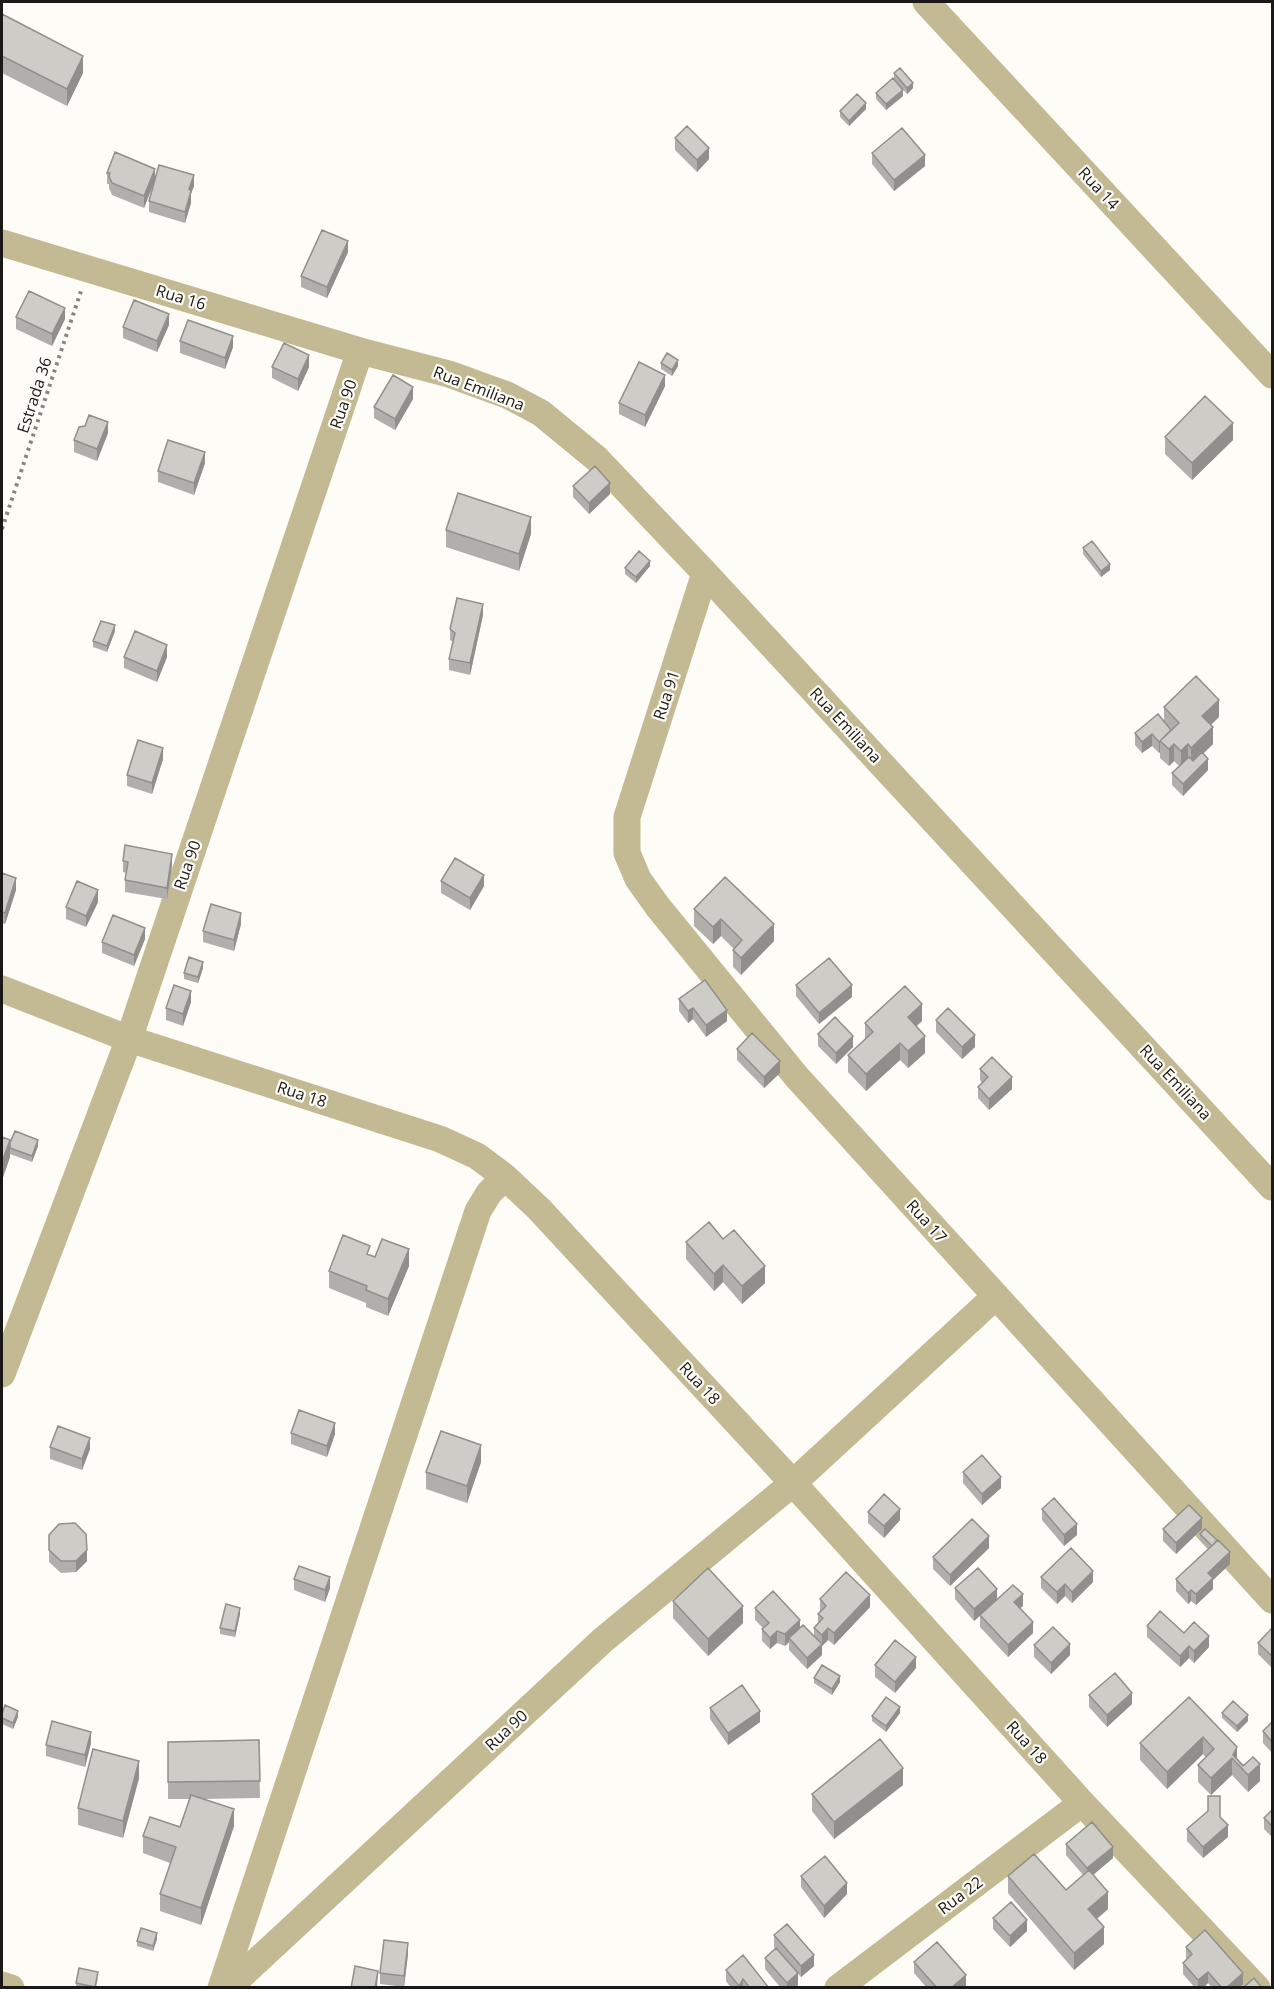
<svg xmlns="http://www.w3.org/2000/svg" width="1274" height="1989" viewBox="0 0 1274 1989" font-family="'Open Sans',sans-serif">
<rect width="100%" height="100%" fill="#fdfcf6"/>
<g fill="none" stroke-linecap="round" stroke-linejoin="round">
<path stroke="#868582" stroke-width="4" stroke-dasharray="3 4.5" stroke-linecap="butt" d="M2 529 81 291"/>
<path stroke="#c3b993" stroke-width="27" d="M926 2 1272 375
M2 243 360 351 449 374 507 395 541 413 597 459 705 573 1272 1187
M705 573 627 817V853L638 879 658 907 796 1076 1272 1600
M2 989 129 1039 440 1139 477 1156 505 1177 539 1209 793 1483 1082 1803 1257 1988
M2 1374 129 1039 360 351
M2 1985 11 1988
M221 1988 478 1211 489 1193 505 1177
M228 1988 603 1640 793 1483 996 1296
M838 1988 1082 1803"/>
</g>
<path fill="#b1afab" d="M2 14 83 73 67 106 2 73Z
M894 73 913 88 907 94 894 79Z
M876 93 903 96 886 110 876 99Z
M866 109 849 126 840 117V111Z
M675 138 709 159 697 172 675 150Z
M872 153 925 166 894 191 872 164Z
M107 173 155 179 194 186 191 194V203L185 223 149 212V201L154 183 144 208 112 195 109 188V184H107Z
M348 252 327 298 301 287V276Z
M16 317 65 319 52 346 16 329Z
M169 325 157 352 123 338V327Z
M180 341 233 347 225 369 180 353Z
M661 363 678 366 672 376 661 369Z
M272 367H309L298 391 272 378Z
M665 386 645 427 619 414V403Z
M413 399 395 430 374 418V407Z
M108 433 97 461 74 452V440Z
M1165 437 1233 440 1192 480 1165 454Z
M205 463 194 495 158 482V471Z
M573 486 610 494 589 514 573 497Z
M446 530 531 534 519 571 446 547Z
M1083 548 1110 570 1101 577 1083 554Z
M650 566 636 583 625 574V568Z
M483 615 470 675 449 670V659L453 642 450 640V629Z
M115 631 107 652 93 647V641Z
M124 657H167L157 682 124 668Z
M1164 707 1219 717 1211 725 1213 744 1203 754 1208 770 1183 796 1172 785V773L1179 766 1174 761 1169 766 1160 758V752L1159 753 1152 746 1142 753 1135 745V733L1164 721Z
M163 759 152 794 127 786V775Z
M123 861 172 865 167 899 125 892V880L126 873 123 872Z
M2 873 16 890 5 924 2 923Z
M725 877 774 941 741 975 733 967V950L734 949 721 936 713 944 694 926V909Z
M441 881 484 886 470 910 441 893Z
M98 902 86 927 66 919V907Z
M241 924 234 951 203 942V931Z
M145 939 134 966 102 953V942Z
M203 968 198 983 184 979V973Z
M796 985 852 997 819 1024 796 996Z
M679 999 727 1021 706 1037 693 1019 688 1023 679 1011Z
M191 1002 183 1026 166 1020V1008Z
M936 1020 975 1047 962 1059 936 1032Z
M922 1021 916 1026 925 1053 908 1068 900 1060 866 1091 848 1072V1055L865 1040V1023Z
M818 1034 853 1047 836 1064 818 1046Z
M737 1049 780 1073 764 1088 737 1060Z
M980 1069 1012 1089 989 1110 978 1098V1087L982 1083 980 1080Z
M15 1131 38 1140V1146L32 1162 10 1154V1157L2 1180V1137L10 1140V1143Z
M723 1239 765 1283 742 1304 723 1282 714 1291 686 1259V1242Z
M370 1255 409 1266 388 1316 366 1307V1303L329 1288V1271Z
M291 1433 335 1434 327 1457 291 1444Z
M50 1447 90 1449 82 1470 50 1459Z
M481 1462 467 1503 426 1489V1472Z
M963 1472 1001 1488 982 1505 963 1483Z
M1042 1509 1077 1535 1064 1546 1042 1520Z
M868 1512 900 1520 884 1538 868 1523Z
M1163 1529H1202L1176 1554 1163 1541Z
M1200 1534 1217 1541 1230 1564 1213 1580V1589L1196 1605 1191 1601 1188 1604 1176 1591V1579L1209 1549 1200 1540Z
M49 1535 87 1561 76 1572 61 1573 49 1562Z
M989 1548 950 1586 933 1569V1557Z
M1041 1577 1093 1582 1072 1603 1065 1596 1057 1604 1041 1588Z
M294 1579 330 1588 325 1602 294 1590Z
M955 1588 1023 1606 1020 1608 1033 1633 1008 1657 980 1627V1616L974 1621 955 1599Z
M820 1599 870 1607 834 1645 828 1640 822 1646V1655L807 1669 789 1650V1642L785 1646 777 1643 770 1649 762 1641V1629L763 1628 755 1620V1608L800 1628 814 1636V1628L818 1623V1614L820 1612Z
M673 1601 743 1623 708 1656 673 1618Z
M240 1614 235 1637 220 1634V1628Z
M1147 1626 1184 1633 1209 1647 1194 1663 1189 1658 1180 1667 1147 1637Z
M1272 1628V1668L1258 1654V1643Z
M1034 1645 1070 1655 1051 1674 1034 1657Z
M875 1665 916 1668 895 1693 875 1677Z
M814 1678 840 1682 832 1695 814 1683Z
M1089 1695 1132 1704 1107 1727 1089 1707Z
M1189 1697 1237 1758 1260 1781 1248 1792 1232 1775 1211 1795 1198 1782V1765L1206 1758 1203 1754 1167 1789 1140 1760V1743Z
M710 1708 760 1722 728 1745 710 1719Z
M900 1713 886 1732 872 1721V1716Z
M1222 1713 1248 1721 1237 1732 1222 1718Z
M2 1714 18 1717 13 1729 2 1724Z
M1272 1722V1753L1263 1743V1731Z
M259 1740 260 1798 204 1799 234 1826 201 1925 160 1911V1894L170 1863 143 1853V1836L180 1827 189 1799H168V1742Z
M91 1743 85 1767 46 1756V1745Z
M139 1778 123 1838 78 1825V1808Z
M903 1785 834 1839 812 1811V1794Z
M1272 1810V1837L1264 1829V1818Z
M1187 1829 1228 1837 1203 1858 1187 1841Z
M1066 1844 1113 1858 1093 1875 1108 1909 1097 1919 1104 1944 1074 1970 1008 1893V1876L1066 1890 1083 1875 1066 1855Z
M801 1876 847 1894 824 1918 801 1887Z
M993 1918 1027 1931 1010 1947 993 1929Z
M774 1935 814 1966 801 1977 798 1974V1985L795 1988H781L765 1969V1958L776 1949 774 1947Z
M157 1939 153 1951 137 1946V1941Z
M1186 1947 1243 1984 1239 1988H1212L1208 1983 1203 1988H1195L1183 1974V1963L1187 1959 1186 1958Z
M408 1954 404 1987 380 1984V1973Z
M914 1962 966 1986 965 1988H927L914 1973Z
M726 1970 769 1988H731L726 1981Z
M98 1978 96 1988H76V1983Z"/>
<path fill="#908f8b" d="M83 56V73L67 106V89Z
M913 83V88L907 94V88Z
M903 90V96L886 110V104Z
M866 103V109L849 126V121Z
M709 148V159L697 172V160Z
M925 155V166L894 191V180Z
M155 169V180L144 208V196Z
M194 175V186L191 194V203L185 223V212L189 189Z
M348 241V252L327 298V287Z
M65 308V319L52 346V334Z
M169 314V325L157 352V341Z
M233 336V347L225 369V358Z
M309 355V367L298 391V379Z
M678 360V366L672 376V370Z
M665 375V386L645 427V415Z
M413 387V399L395 430V419Z
M108 422V433L97 461V449Z
M1233 423V440L1192 480V463Z
M205 452V463L194 495V483Z
M610 483V494L589 514V503Z
M531 517V534L519 571V554Z
M650 561V566L636 583V577Z
M1110 564V570L1101 577V571Z
M483 604V615L470 675V663Z
M115 625V631L107 652V646Z
M167 645V657L157 682V671Z
M1219 700V717L1202 733V716Z
M1213 727V744L1191 765V748Z
M1152 734V746L1142 753V742Z
M1160 741V752L1159 753V742Z
M1174 744V761L1169 766V749Z
M1188 744V761L1181 768V751Z
M163 748V759L152 794V783Z
M1208 759V770L1183 796V784Z
M172 854V865L167 899V888Z
M484 875V886L470 910V898Z
M16 878V890L5 924V913Z
M98 890V902L86 927V916Z
M241 913V924L234 951V940Z
M721 919V936L713 944V927Z
M774 924V941L741 975V958Z
M145 928V939L134 966V955Z
M203 962V968L198 983V977Z
M852 985V997L819 1024V1013Z
M191 991V1002L183 1026V1014Z
M922 1004V1021L908 1034V1017Z
M693 1008V1019L688 1023V1011Z
M727 1010V1021L706 1037V1025Z
M975 1035V1047L962 1059V1047Z
M853 1036V1047L836 1064V1053Z
M925 1036V1053L908 1068V1051Z
M900 1043V1060L866 1091V1074Z
M780 1061V1073L764 1088V1077Z
M1012 1077V1089L989 1110V1099Z
M10 1140V1157L2 1180V1162Z
M38 1140V1146L32 1162V1156Z
M409 1249V1266L388 1316V1299Z
M723 1265V1282L714 1291V1274Z
M765 1266V1283L742 1304V1286Z
M335 1423V1434L327 1457V1446Z
M90 1438V1449L82 1470V1459Z
M481 1445V1462L467 1503V1486Z
M1001 1477V1488L982 1505V1494Z
M900 1509V1520L884 1538V1526Z
M1202 1518V1529L1176 1554V1543Z
M1077 1524V1535L1064 1546V1535Z
M989 1536V1548L950 1586V1575Z
M87 1550V1561L76 1572V1561Z
M1230 1552V1564L1213 1580V1589L1196 1605V1594L1208 1573Z
M1093 1571V1582L1072 1603V1592Z
M330 1577V1588L325 1602V1590Z
M1065 1584V1596L1057 1604V1592Z
M997 1589V1600L974 1621V1609Z
M1191 1590V1601L1188 1604V1593Z
M1023 1594V1606L1014 1613V1602Z
M870 1595V1607L834 1645V1633Z
M743 1606V1623L708 1656V1639Z
M240 1608V1614L235 1637V1631Z
M800 1620V1632L789 1638V1642L785 1646V1634Z
M1033 1622V1633L1008 1657V1645Z
M828 1628V1640L822 1646V1635Z
M777 1631V1643L770 1649V1638Z
M1209 1636V1647L1194 1663V1651Z
M822 1644V1655L807 1669V1658Z
M1070 1644V1655L1051 1674V1663Z
M1189 1646V1658L1180 1667V1656Z
M916 1657V1668L895 1693V1682Z
M840 1676V1682L832 1695V1689Z
M1132 1693V1704L1107 1727V1715Z
M900 1707V1713L886 1732V1726Z
M18 1711V1717L13 1729V1723Z
M760 1711V1722L728 1745V1733Z
M1248 1715V1721L1237 1732V1726Z
M91 1732V1743L85 1767V1755Z
M1203 1737V1754L1167 1789V1772Z
M1237 1747V1763L1233 1755Z
M1232 1758V1775L1211 1795V1778Z
M139 1761V1778L123 1838V1821Z
M1260 1764V1781L1248 1792V1775Z
M903 1768V1785L834 1839V1822Z
M234 1809V1826L201 1925V1908Z
M1228 1825V1837L1203 1858V1847Z
M1113 1847V1858L1087 1880V1868Z
M847 1883V1894L824 1918V1906Z
M1108 1892V1909L1088 1926V1909Z
M1027 1920V1931L1010 1947V1936Z
M1104 1927V1944L1074 1970V1953Z
M157 1933V1939L153 1951V1946Z
M408 1943V1954L404 1987V1976Z
M814 1955V1966L801 1977V1966Z
M378 1971 377 1988H375Z
M1208 1972V1983L1203 1988H1198V1980Z
M798 1973V1985L795 1988H787V1983Z
M1243 1973V1984L1239 1988H1226Z
M966 1975V1986L965 1988H951Z
M743 1979V1988H739V1986Z"/>
<path fill="#ceccc7" stroke="#908f8b" stroke-width="1.5" d="M2 14 83 56 67 89 2 56Z
M900 68 913 83 907 88 894 73Z
M893 78 903 90 886 104 876 93Z
M857 94 866 103 849 121 840 111Z
M687 126 709 148 697 160 675 138Z
M902 128 925 155 894 180 872 153Z
M115 152 155 169 144 196 112 183 109 176 110 173H107Z
M159 165 194 175 189 189 191 191 185 212 149 201Z
M322 230 348 241 327 287 301 276Z
M29 291 65 308 52 334 16 317Z
M134 300 169 314 157 341 123 327Z
M188 320 233 336 225 358 180 341Z
M284 343 309 355 298 379 272 367Z
M667 353 678 360 672 370 661 363Z
M639 362 665 375 645 415 619 403Z
M393 375 413 387 395 419 374 407Z
M1205 396 1233 423 1192 463 1165 437Z
M89 415 108 422 97 449 74 440 79 427 85 426Z
M168 440 205 452 194 483 158 471Z
M595 466 610 483 589 503 573 486Z
M458 493 531 517 519 554 446 530Z
M1092 541 1110 564 1101 571 1083 548Z
M639 551 650 561 636 577 625 568Z
M457 598 483 604 470 663 449 659 455 633 450 629Z
M101 621 115 625 107 646 93 641Z
M135 631 167 645 157 671 124 657Z
M1196 676 1219 700 1202 716 1213 727 1191 748 1188 744 1181 751 1174 744 1169 749 1160 741 1179 723 1164 707Z
M1158 714 1171 730 1159 742 1152 734 1142 742 1135 733Z
M138 740 163 748 152 783 127 775Z
M1202 752 1208 759 1183 784 1172 773 1189 757 1193 761Z
M125 845 172 854 167 888 125 880 128 862 123 861Z
M455 858 484 875 470 898 441 881Z
M2 873 16 878 5 913 2 912Z
M725 877 774 924 741 958 733 950 742 940 721 919 713 927 694 909Z
M77 881 98 890 86 916 66 907Z
M211 904 241 913 234 940 203 931Z
M113 915 145 928 134 955 102 942Z
M189 957 203 962 198 977 184 973Z
M829 958 852 985 819 1013 796 985Z
M705 980 727 1010 706 1025 693 1008 688 1011 679 999Z
M174 985 191 991 183 1014 166 1008Z
M905 986 922 1004 908 1017 925 1036 908 1051 900 1043 866 1074 848 1055 873 1032 865 1023Z
M948 1008 975 1035 962 1047 936 1020Z
M835 1017 853 1036 836 1053 818 1034Z
M752 1033 780 1061 764 1077 737 1049Z
M992 1057 1012 1077 989 1099 978 1087 988 1077 980 1069Z
M15 1131 38 1140 32 1156 10 1148V1143Z
M2 1137 10 1140 2 1162Z
M709 1222 723 1239 734 1230 765 1266 742 1286 723 1265 714 1274 686 1242Z
M343 1235 370 1246 367 1254 375 1257 382 1239 409 1249 388 1299 366 1290 367 1286 329 1271Z
M299 1410 335 1423 327 1446 291 1433Z
M58 1426 90 1438 82 1459 50 1447Z
M441 1431 481 1445 467 1486 426 1472Z
M982 1455 1001 1477 982 1494 963 1472Z
M884 1494 900 1509 884 1526 868 1512Z
M1054 1498 1077 1524 1064 1535 1042 1509Z
M1189 1505 1202 1518 1176 1543 1163 1529Z
M972 1519 989 1536 950 1575 933 1557Z
M75 1523 86 1534 87 1550 76 1561H61L49 1550V1535L59 1524Z
M1205 1529 1217 1540 1212 1546 1200 1534Z
M1218 1540 1230 1552 1208 1573 1213 1578 1196 1594 1191 1590 1188 1593 1176 1579Z
M1071 1548 1093 1571 1072 1592 1065 1584 1057 1592 1041 1577Z
M299 1566 330 1577 325 1590 294 1579Z
M708 1568 743 1606 708 1639 673 1601Z
M978 1568 997 1589 974 1609 955 1588Z
M846 1572 870 1595 834 1633 828 1628 822 1635 814 1628 823 1618 818 1614 826 1606 820 1599Z
M1013 1585 1023 1594 1014 1602 1033 1622 1008 1645 980 1615Z
M773 1591 800 1620 785 1634 777 1631 770 1638 762 1629 769 1623 755 1608Z
M226 1604 240 1608 235 1631 220 1628Z
M1160 1611 1184 1633 1194 1622 1209 1636 1194 1651 1189 1646 1180 1656 1147 1626Z
M803 1625 822 1644 807 1658 789 1638Z
M1053 1627 1070 1644 1051 1663 1034 1645Z
M1272 1628V1656L1258 1643Z
M895 1640 916 1657 895 1682 875 1665Z
M822 1665 840 1676 832 1689 814 1678Z
M1115 1673 1132 1693 1107 1715 1089 1695Z
M742 1685 760 1711 728 1733 710 1708Z
M886 1697 900 1707 886 1726 872 1716Z
M1189 1697 1237 1747 1233 1755 1243 1766 1253 1757 1260 1764 1248 1775 1232 1758 1211 1778 1198 1765 1214 1749 1203 1737 1167 1772 1140 1743Z
M1233 1701 1248 1715 1237 1726 1222 1713Z
M5 1705 18 1711 13 1723 2 1718V1714Z
M52 1721 91 1732 85 1755 46 1745Z
M1272 1722V1742L1263 1731Z
M880 1739 903 1768 834 1822 812 1794Z
M259 1740 260 1781 168 1782V1742Z
M93 1749 139 1761 123 1821 78 1808Z
M191 1795 234 1809 201 1908 160 1894 176 1847 143 1836 150 1817 180 1827Z
M1208 1796H1220V1817L1228 1825 1203 1847 1187 1829 1208 1811Z
M1272 1810V1826L1264 1818Z
M1092 1822 1113 1847 1087 1868 1066 1844Z
M1034 1854 1066 1890 1089 1870 1108 1892 1088 1909 1104 1927 1074 1953 1008 1876Z
M825 1856 847 1883 824 1906 801 1876Z
M1011 1902 1027 1920 1010 1936 993 1918Z
M787 1924 814 1955 801 1966 774 1935Z
M141 1928 157 1933 153 1946 137 1941Z
M1205 1930 1243 1973 1226 1988H1222L1208 1972 1198 1980 1183 1963 1192 1954 1186 1947Z
M384 1940 408 1943 404 1976 380 1973Z
M937 1942 966 1975 951 1988H937L914 1962Z
M776 1948 798 1973 787 1983 765 1958Z
M743 1955 769 1988H750L743 1979 739 1986 726 1970Z
M355 1966 378 1971 375 1988H351Z
M79 1968 98 1972 95 1987 76 1983Z
M1254 1978 1262 1988H1243Z"/>
<g text-anchor="middle" dominant-baseline="central" stroke-width="4.5" stroke-linejoin="round" paint-order="stroke">
<g font-size="16" fill="#1a1918" stroke="#fdfcf6">
<text transform="translate(1099 188) rotate(47)">Rua 14</text>
<text transform="translate(181 297) rotate(17)">Rua 16</text>
<text transform="translate(479 388) rotate(21)">Rua Emiliana</text>
<text transform="translate(34 395) rotate(-72)">Estrada 36</text>
<text transform="translate(343 404) rotate(-71)">Rua 90</text>
<text transform="translate(666 695) rotate(-72)">Rua 91</text>
<text transform="translate(846 725) rotate(47)">Rua Emiliana</text>
<text transform="translate(187 865) rotate(-71)">Rua 90</text>
<text transform="translate(1176 1082) rotate(47)">Rua Emiliana</text>
<text transform="translate(302 1094) rotate(18)">Rua 18</text>
<text transform="translate(927 1221) rotate(48)">Rua 17</text>
<text transform="translate(700 1383) rotate(47)">Rua 18</text>
<text transform="translate(506 1730) rotate(-43)">Rua 90</text>
<text transform="translate(1027 1742) rotate(48)">Rua 18</text>
<text transform="translate(960 1895) rotate(-37)">Rua 22</text>
</g>
</g>
<rect width="1274" height="1989" fill="none" stroke="#1a1918" stroke-width="6"/>
</svg>
